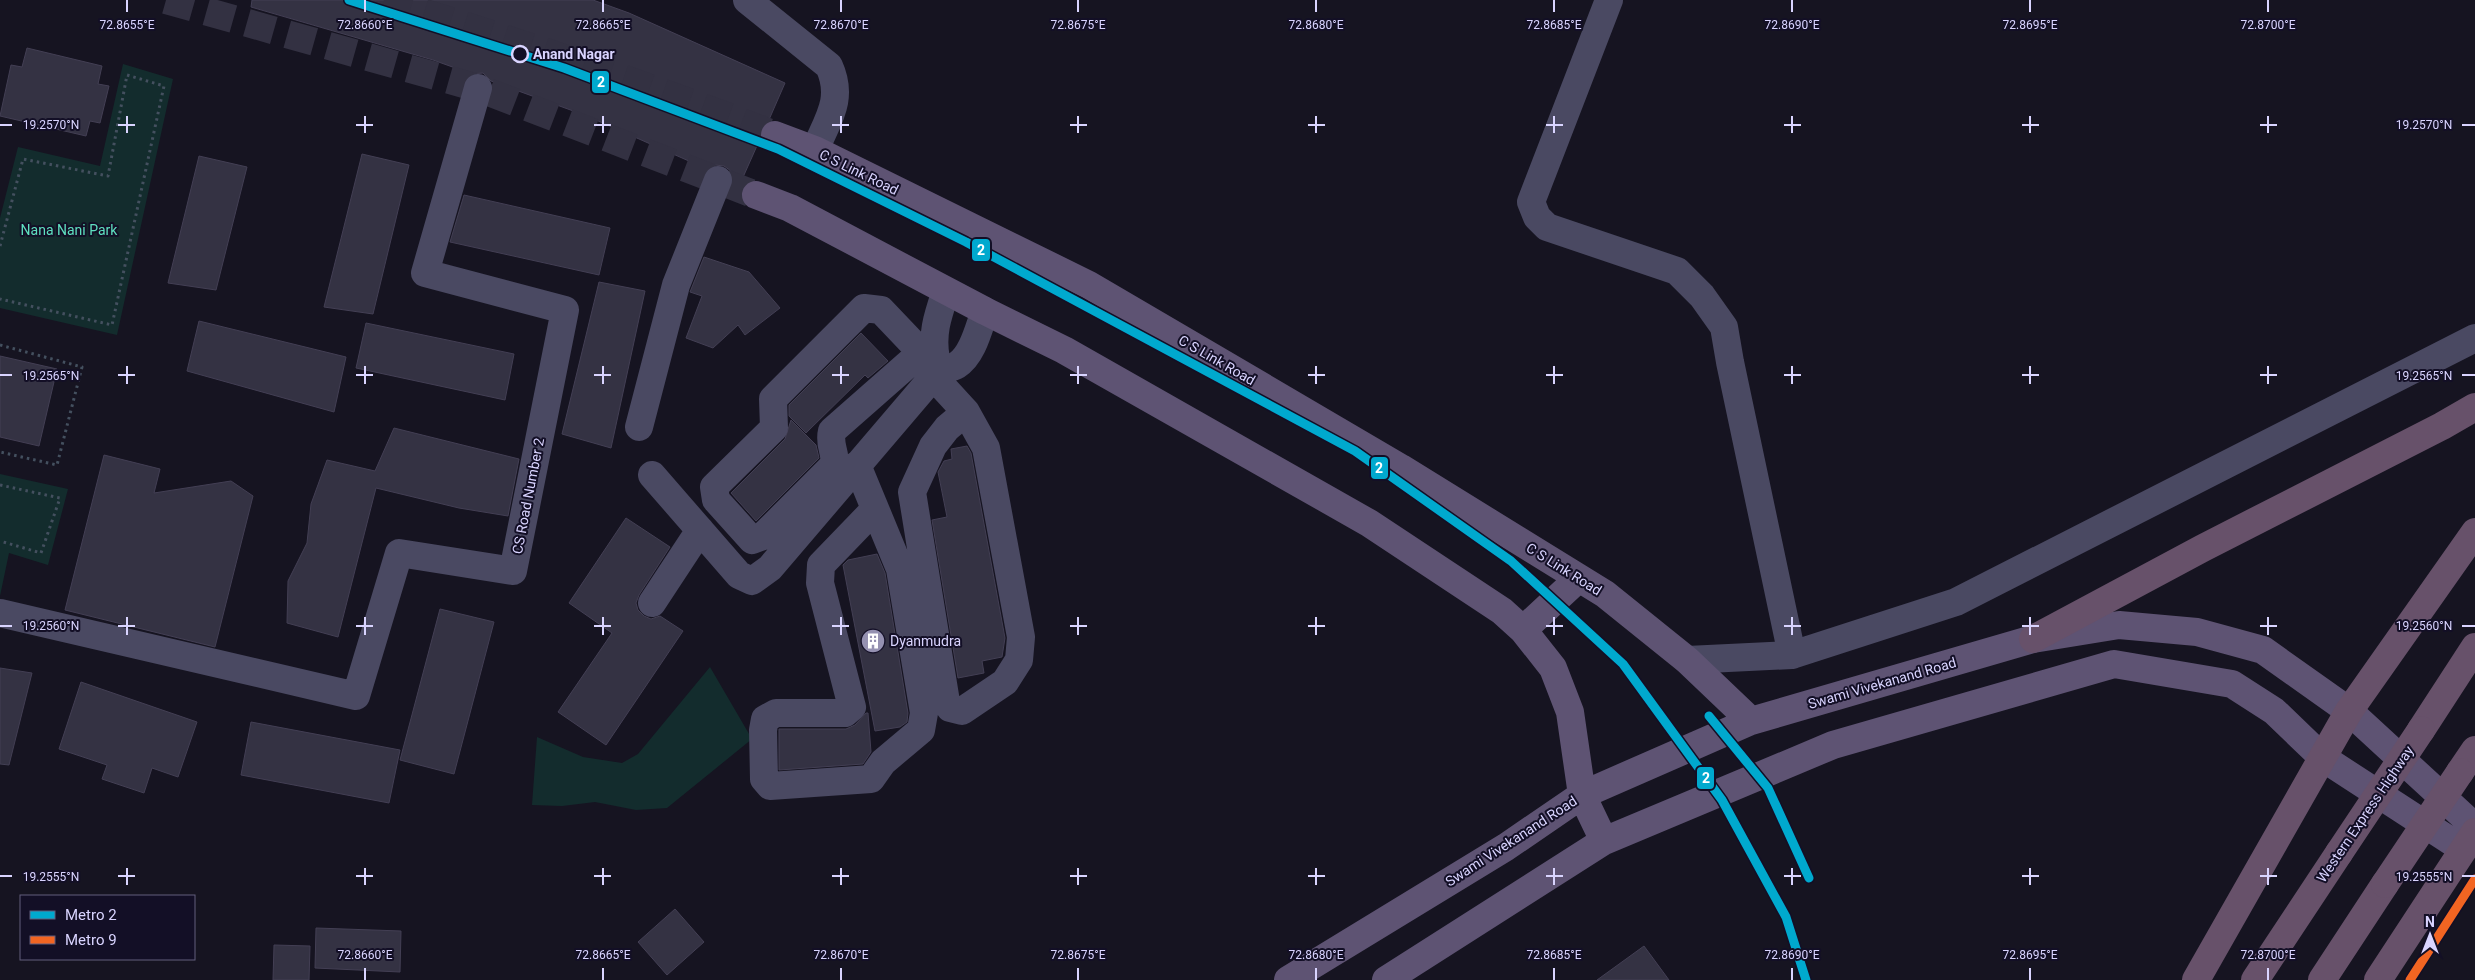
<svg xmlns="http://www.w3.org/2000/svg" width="2475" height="980" viewBox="0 0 2475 980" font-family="Roboto,sans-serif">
<rect width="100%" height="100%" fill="#161421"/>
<path fill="#132c2d" d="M123 64 173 79 117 335 0 308V218L18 147 100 166Z
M0 474 68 489 48 565 9 553 0 596Z
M710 667 752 739 667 808 636 810 595 802 562 806 532 805 537 737 583 757 622 763 638 754Z"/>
<path fill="#343243" stroke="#433f54" d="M252 0H593L629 13 785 83 768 122 761 129 760 139 740 184 733 181 731 171 724 166 715 165 707 169 587 116 491 81 483 73 472 74 433 60 251 7Z
M27 48 102 66 98 84 109 86 100 123 90 121 86 136 0 116 11 65 22 67Z
M362 154 409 165 373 314 324 307Z
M199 156 247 167 216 290 168 283Z
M464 195 610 228 599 275 450 242Z
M704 257 749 272 780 308 745 335 738 325 713 348 686 338 702 296 690 292Z
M599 282 645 291 611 448 562 434Z
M199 321 346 357 334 412 187 371Z
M366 323 514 354 505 400 356 368Z
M861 333 888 361 868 378 865 375 806 433 789 416V405Z
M0 356 57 369 39 446 0 437Z
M791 420 816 445 819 458 756 521 731 493 785 439Z
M394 428 519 459 508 516 459 508 376 488 338 637 287 623 288 581 307 543 311 504 327 460 375 471Z
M967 446 971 453 1005 638 1002 657 982 661 984 673 958 678 932 520 947 517 938 472 944 461 952 459 951 449Z
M104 455 160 469 154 493 231 481 253 496 215 647 65 610Z
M626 518 670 547 639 595 636 603 638 610 644 616 651 619 660 616 683 631 606 745 558 712 612 633 569 603Z
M877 554 885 573 908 713 907 722 900 727 875 731 843 565 848 560Z
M440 609 494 622 454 774 400 760Z
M0 668 32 673 9 765 0 764Z
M81 682 197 722 178 777 152 768 144 793 102 779 107 765 59 749Z
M866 713H868L871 752 863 764 779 770V729H846L855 725Z
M251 722 400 750 389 803 241 775Z
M675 909 704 942 667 975 638 942Z
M316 928 401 931 400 972 315 968Z
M274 945 310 946 309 980H273Z
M1644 946 1669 980H1597Z"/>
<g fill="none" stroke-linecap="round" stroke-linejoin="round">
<path stroke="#333142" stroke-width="28" stroke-dasharray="28 14" stroke-linecap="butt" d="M166 0 478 88 756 195
M384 0C515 41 647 84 775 135"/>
<path stroke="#44505f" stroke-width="3" stroke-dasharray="2.5 4" stroke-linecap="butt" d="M0 246 23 159 108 176 127 75 164 86 112 325 0 299
M0 345 82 367 57 465 0 452
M0 485 60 498 41 553 0 541"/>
<path stroke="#4a4962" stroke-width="28" d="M747 0 829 66C844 99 828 119 815 150
M1609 0 1531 202 1537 217 1547 227 1677 271 1702 296 1724 327 1730 362 1792 655
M921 352 881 310 864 308 773 399 774 428 714 487 716 500 752 540 763 536 833 466C838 454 828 447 832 431L932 343
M936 359C931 334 938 315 946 291
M933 376 966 412 986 448 1021 637 1019 660 1005 682 962 711 950 708 946 702 912 492 933 446 947 428 966 412
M639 427 676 285 718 180
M857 465 900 569 924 713 921 730 883 762 871 779 770 786 764 779 763 730 765 719 776 713H845L852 707 820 583 821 565 875 509
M652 475 739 575 752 581 770 568 938 371C944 369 952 368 957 365 973 355 979 327 985 311
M652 603 700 530
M0 613 356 696 399 553 513 571 565 310 425 273 478 88
M1687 660 1792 655 1956 602 2475 338"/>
<path stroke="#5e5373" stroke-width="28" d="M775 135 815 150 1089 285 1401 468 1605 594 1687 660 1751 721
M756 195 790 208 985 311 1064 350 1369 523 1502 611 1523 630 1553 668 1570 712 1582 795 1604 841
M1523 630 1579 578
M1288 980 1506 847 1582 795 1751 721 2033 639 2119 625 2197 632 2263 650 2349 711 2475 827
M1386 980 1604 841 1833 745 2114 664 2232 684 2274 711 2323 758 2463 849"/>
<path stroke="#67516a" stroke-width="28" d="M2033 639 2203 548 2442 426 2475 407
M2421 730 2475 647
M2460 772 2475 750
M2196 980 2349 711 2475 532
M2255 980 2339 853
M2322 980 2385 884
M2378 980 2475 832"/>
<path stroke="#67516a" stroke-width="28" d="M2339 853 2421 730
M2385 884 2460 772"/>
<g stroke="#130f26" stroke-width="12">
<path id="metro-1" d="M349 0 564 68 778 149 966 242 1355 451 1511 561 1623 664 1722 800 1786 917 1806 980
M1709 716 1768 788 1809 878"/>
</g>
<g stroke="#130f26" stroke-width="12">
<path id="metro-2" d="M2410 980 2475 879"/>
</g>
<use href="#metro-1" stroke="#00a9ce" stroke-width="9"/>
<use href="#metro-2" stroke="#f26522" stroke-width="9"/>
</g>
<path fill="none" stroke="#d9d4ff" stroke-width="2" d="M127 0V12M365 0V12M603 0V12M841 0V12M1078 0V12M1316 0V12M1554 0V12M1792 0V12M2030 0V12M2268 0V12M127 116V133M365 116V133M603 116V133M841 116V133M1078 116V133M1316 116V133M1554 116V133M1792 116V133M2030 116V133M2268 116V133M0 125H12M118 125H135M356 125H373M594 125H611M832 125H849M1070 125H1087M1308 125H1325M1546 125H1563M1784 125H1801M2022 125H2039M2260 125H2277M2462 125H2475M127 366V384M365 366V384M603 366V384M841 366V384M1078 366V384M1316 366V384M1554 366V384M1792 366V384M2030 366V384M2268 366V384M0 375H12M118 375H135M356 375H373M594 375H611M832 375H849M1070 375H1087M1308 375H1325M1546 375H1563M1784 375H1801M2022 375H2039M2260 375H2277M2462 375H2475M127 617V635M365 617V635M603 617V635M841 617V635M1078 617V635M1316 617V635M1554 617V635M1792 617V635M2030 617V635M2268 617V635M0 626H12M118 626H135M356 626H373M594 626H611M832 626H849M1070 626H1087M1308 626H1325M1546 626H1563M1784 626H1801M2022 626H2039M2260 626H2277M2462 626H2475M127 868V885M365 868V885M603 868V885M841 868V885M1078 868V885M1316 868V885M1554 868V885M1792 868V885M2030 868V885M2268 868V885M0 876H12M118 876H135M356 876H373M594 876H611M832 876H849M1070 876H1087M1308 876H1325M1546 876H1563M1784 876H1801M2022 876H2039M2260 876H2277M2462 876H2475M365 968V980M603 968V980M841 968V980M1078 968V980M1316 968V980M1554 968V980M1792 968V980M2030 968V980M2268 968V980"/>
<defs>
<g id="building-disc" transform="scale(1.25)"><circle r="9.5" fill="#9591b1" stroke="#130f26"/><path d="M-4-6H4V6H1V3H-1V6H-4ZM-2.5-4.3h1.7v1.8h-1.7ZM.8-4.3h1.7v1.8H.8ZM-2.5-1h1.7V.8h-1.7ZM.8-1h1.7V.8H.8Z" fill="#fff"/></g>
</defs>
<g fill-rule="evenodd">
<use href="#building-disc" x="873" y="641"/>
</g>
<circle fill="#130f26" stroke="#d9d4ff" stroke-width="2.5" cx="520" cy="54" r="8"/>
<g text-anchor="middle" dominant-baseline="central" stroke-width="4" stroke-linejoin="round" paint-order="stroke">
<g font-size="14" font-weight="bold" fill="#d9d4ff" stroke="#130f26" text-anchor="start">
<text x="533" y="54">Anand Nagar</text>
</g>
<g font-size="14" fill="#d9d4ff" stroke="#130f26">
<text transform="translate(859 172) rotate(26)">C S Link Road</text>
<text transform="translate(1217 360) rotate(30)">C S Link Road</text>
<text transform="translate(528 496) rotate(-79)">CS Road Number 2</text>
<text transform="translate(1564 569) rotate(32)">C S Link Road</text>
<text transform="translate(1882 683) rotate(-16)">Swami Vivekanand Road</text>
<text transform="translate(2365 814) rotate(-56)">Western Express Highway</text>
<text transform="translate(1511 841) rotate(-33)">Swami Vivekanand Road</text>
</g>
<g font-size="14" fill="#5fe0c0" stroke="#130f26">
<text x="69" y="230">Nana Nani Park</text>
</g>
<g font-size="14" fill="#d9d4ff" stroke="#130f26" text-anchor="start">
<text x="890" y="641">Dyanmudra</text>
</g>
</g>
<g font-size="12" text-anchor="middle" fill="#d9d4ff" stroke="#130f26" stroke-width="4" stroke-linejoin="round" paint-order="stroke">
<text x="127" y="29">72.8655°E</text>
<text x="365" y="29">72.8660°E</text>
<text x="603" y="29">72.8665°E</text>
<text x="841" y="29">72.8670°E</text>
<text x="1078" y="29">72.8675°E</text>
<text x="1316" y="29">72.8680°E</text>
<text x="1554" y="29">72.8685°E</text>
<text x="1792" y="29">72.8690°E</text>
<text x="2030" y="29">72.8695°E</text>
<text x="2268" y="29">72.8700°E</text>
<text x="51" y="129">19.2570°N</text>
<text x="2424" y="129">19.2570°N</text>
<text x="51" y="380">19.2565°N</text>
<text x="2424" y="380">19.2565°N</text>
<text x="51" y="630">19.2560°N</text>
<text x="2424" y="630">19.2560°N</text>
<text x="51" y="881">19.2555°N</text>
<text x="2424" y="881">19.2555°N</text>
<text x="365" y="959">72.8660°E</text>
<text x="603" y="959">72.8665°E</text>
<text x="841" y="959">72.8670°E</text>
<text x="1078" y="959">72.8675°E</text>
<text x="1316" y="959">72.8680°E</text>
<text x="1554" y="959">72.8685°E</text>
<text x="1792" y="959">72.8690°E</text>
<text x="2030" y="959">72.8695°E</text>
<text x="2268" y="959">72.8700°E</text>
</g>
<g stroke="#130f26" stroke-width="2">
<rect x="591" y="70" width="19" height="24" rx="5" fill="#00a9ce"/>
<rect x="971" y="238" width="20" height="24" rx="5" fill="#00a9ce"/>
<rect x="1370" y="456" width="19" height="24" rx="5" fill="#00a9ce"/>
<rect x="1696" y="766" width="19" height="24" rx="5" fill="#00a9ce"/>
</g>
<g font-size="14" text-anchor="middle" font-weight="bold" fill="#fff">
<text x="601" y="87">2</text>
<text x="981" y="255">2</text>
<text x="1379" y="473">2</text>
<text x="1706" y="783">2</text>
</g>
<rect x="20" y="895" width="175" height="65" fill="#130f26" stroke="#625e7d"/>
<rect x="30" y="911" width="25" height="8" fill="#00a9ce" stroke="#625e7d"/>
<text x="65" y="920" font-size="15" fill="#d9d4ff">Metro 2</text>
<rect x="30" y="936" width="25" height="8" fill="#f26522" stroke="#625e7d"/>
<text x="65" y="945" font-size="15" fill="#d9d4ff">Metro 9</text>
<g transform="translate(2430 935)" stroke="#130f26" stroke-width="4" paint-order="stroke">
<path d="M0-4L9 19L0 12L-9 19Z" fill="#d9d4ff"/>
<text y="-8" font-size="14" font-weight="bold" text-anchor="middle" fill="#d9d4ff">N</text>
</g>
</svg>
